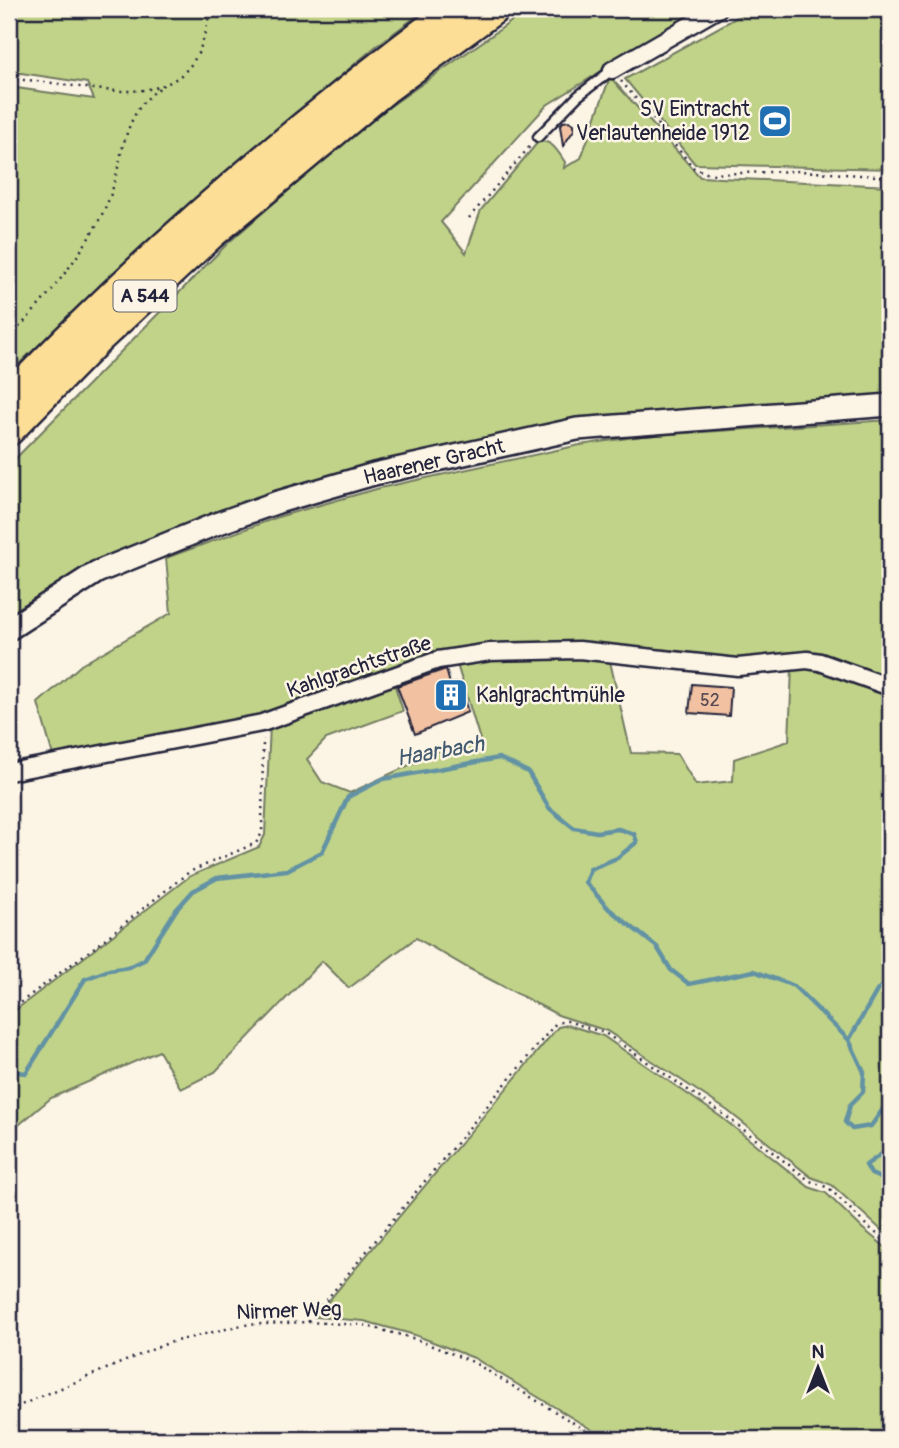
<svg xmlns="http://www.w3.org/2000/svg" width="899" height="1448" viewBox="0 0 899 1448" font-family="Pangolin,sans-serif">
<rect width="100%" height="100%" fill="#fcf5e5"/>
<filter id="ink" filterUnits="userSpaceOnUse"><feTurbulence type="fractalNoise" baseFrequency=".0143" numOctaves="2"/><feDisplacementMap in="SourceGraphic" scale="14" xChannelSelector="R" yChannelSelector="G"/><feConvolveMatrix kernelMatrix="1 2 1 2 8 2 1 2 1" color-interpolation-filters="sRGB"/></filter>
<g filter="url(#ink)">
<path fill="#c1d388" stroke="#727a62" stroke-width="2" d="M9 9H426L375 47 193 200 9 373V87L94 99 87 83 21 73 9 74Z
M529 9H701L547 105 441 222 466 253 481 210 538 142C552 139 558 152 565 162L564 168 581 158 610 77 700 177 890 186V397L372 467 9 620V465L227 244 362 126Z
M752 9H890V169L695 164 625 79Z
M890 420V682L853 670 489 648 262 718 54 759 38 703 81 665 171 613 166 558 281 516 380 488 580 445 641 436Z
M491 656 609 657 631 753 677 754 696 785 733 781 734 759 789 741 792 667 808 664 890 691V1238L832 1185 811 1177 728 1111 607 1031 558 1015 468 968 416 938 349 988 322 961 215 1072 181 1089 159 1051 51 1098 9 1133V1015L190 876 259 847 265 835 270 725 393 680 403 711 326 739 307 759 322 782 350 793 443 749 481 743 456 661Z
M568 1025 603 1036 721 1117 809 1187 826 1193 862 1228 890 1251V1439H607L474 1358 415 1335 364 1321 315 1317 558 1027Z"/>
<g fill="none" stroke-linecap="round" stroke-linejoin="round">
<path stroke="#6292a4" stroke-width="4.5" d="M849 1040 878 989 890 981
M9 1071 26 1073 85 979 109 970 129 967 144 960 176 910 193 891 217 878 287 870 322 852 348 797 383 779 499 758 528 772 549 808 574 828 597 832 618 829 634 834 637 842 617 858 590 869 585 882 609 909 657 947 671 970 689 984 754 971 794 986 849 1040 864 1072 863 1092 850 1105 845 1122 852 1129 871 1126 883 1109 890 1108
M890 1148 866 1165 871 1174 890 1182"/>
</g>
<path fill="#f1c1a1" stroke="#22223b" stroke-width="2" d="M569 121 574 124V130L563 146 560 126 563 122Z
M446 669 450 684 459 683 468 712 415 734 397 686Z
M692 684 731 687 729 716 689 713Z"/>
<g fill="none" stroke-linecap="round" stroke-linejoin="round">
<g stroke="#22223b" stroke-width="13">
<path id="service" d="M538 137 578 96 612 70"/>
</g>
<g stroke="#22223b" stroke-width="21">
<path id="minor" d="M612 70 718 9
M9 772 262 723 438 660 490 652 579 650 738 667 807 660 820 662 890 687"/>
</g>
<g stroke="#22223b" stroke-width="26">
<path id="secondary" d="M9 629 97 572 216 524 278 502 374 474 577 429 890 405"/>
</g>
<g stroke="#22223b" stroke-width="33">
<path id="motorway" d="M9 398C145 255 296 126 454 9
M9 431 98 340 212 234 386 89 495 9"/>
</g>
<path stroke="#22223b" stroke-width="2.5" stroke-dasharray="2 5" stroke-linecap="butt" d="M9 80C65 76 167 122 199 51 205 38 207 22 211 9
M621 81 694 168 709 174 800 171 890 177
M469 218 531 145
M9 337C44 304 91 244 109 199 121 169 121 129 143 103 148 97 156 91 163 85
M9 1011 96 946 189 872 256 843 262 833 263 739
M308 1322 556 1023 567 1021 605 1033 723 1114 810 1181 829 1188 865 1224 890 1245
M9 1410 168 1343 242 1325 308 1322 363 1325 412 1338 473 1362 600 1439"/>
<use href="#service" stroke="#fcf5e5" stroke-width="8"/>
<use href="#minor" stroke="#fcf5e5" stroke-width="16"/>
<use href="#secondary" stroke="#fcf5e5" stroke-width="21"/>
<use href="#motorway" stroke="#fcde96" stroke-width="28"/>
</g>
</g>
<defs>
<g id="stadium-square" transform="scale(1.75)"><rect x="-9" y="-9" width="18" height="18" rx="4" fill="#1f6fb2" stroke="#fcf5e5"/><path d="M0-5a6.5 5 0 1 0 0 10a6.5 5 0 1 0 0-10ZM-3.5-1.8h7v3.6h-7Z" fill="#fff"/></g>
<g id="building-square" transform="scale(1.75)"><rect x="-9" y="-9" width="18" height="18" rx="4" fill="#1f6fb2" stroke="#fcf5e5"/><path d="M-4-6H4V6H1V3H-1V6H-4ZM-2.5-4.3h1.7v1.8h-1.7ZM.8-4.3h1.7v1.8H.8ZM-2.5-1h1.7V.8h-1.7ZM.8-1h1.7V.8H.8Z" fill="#fff"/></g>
</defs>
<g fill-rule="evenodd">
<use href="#stadium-square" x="775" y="121"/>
<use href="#building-square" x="451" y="695"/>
</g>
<g text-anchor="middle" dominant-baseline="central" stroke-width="5" stroke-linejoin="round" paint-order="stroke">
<g font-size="18" fill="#564a54">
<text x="710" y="700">52</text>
</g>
<rect fill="#fcf5e5" stroke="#63616e" stroke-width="2" x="113.5" y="280.5" width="63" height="31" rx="5"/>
<g font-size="19" font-weight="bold" fill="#22223b">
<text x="145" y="296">A 544</text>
</g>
<g font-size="21" fill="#22223b" stroke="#fcf5e5" text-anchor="end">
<text x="750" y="109">SV Eintracht<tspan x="750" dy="24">Verlautenheide 1912</tspan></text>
<text x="476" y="695" text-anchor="start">Kahlgrachtmühle</text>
</g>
<g font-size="21" fill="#22223b" stroke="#fcf5e5">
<text transform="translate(434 462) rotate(-13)">Haarener Gracht</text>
<text transform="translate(359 667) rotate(-19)">Kahlgrachtstraße</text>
<text transform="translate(289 1311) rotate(-2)">Nirmer Weg</text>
</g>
<g font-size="23" font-style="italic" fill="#425a70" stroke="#fcf5e5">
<text transform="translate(440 751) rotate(-10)">Haarbach</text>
</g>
</g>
<rect width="899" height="1448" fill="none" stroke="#fcf5e5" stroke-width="35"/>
<rect x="18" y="18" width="864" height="1413" fill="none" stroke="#22223b" stroke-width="2.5" filter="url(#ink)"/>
<g transform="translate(818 1368)" stroke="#fcf5e5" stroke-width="5" paint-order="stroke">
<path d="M0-5L12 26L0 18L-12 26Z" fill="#22223b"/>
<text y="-10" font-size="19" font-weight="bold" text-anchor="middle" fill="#22223b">N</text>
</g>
</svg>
